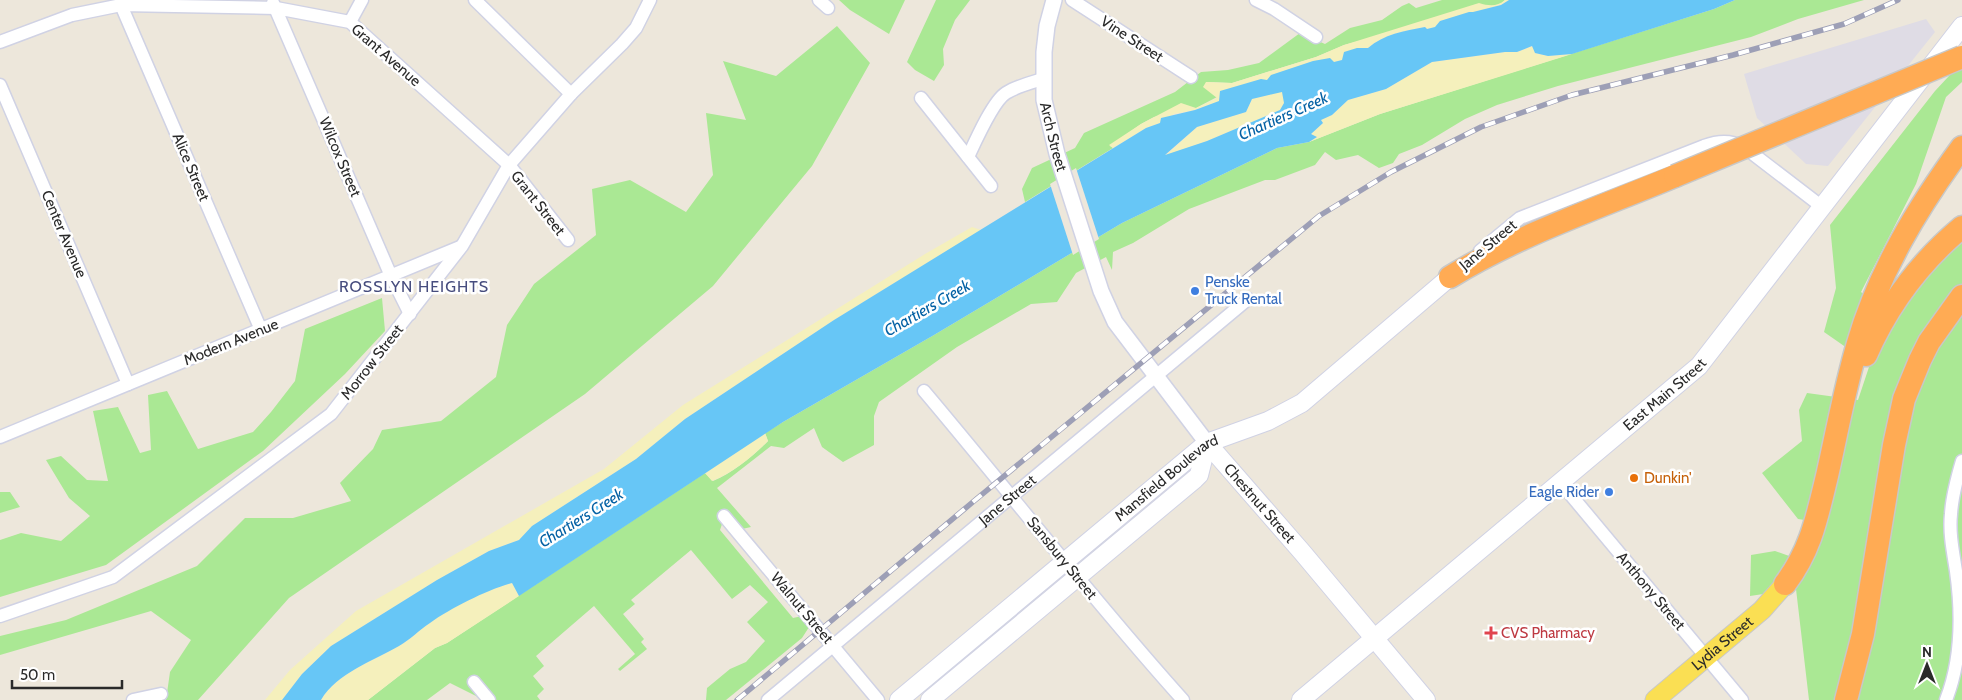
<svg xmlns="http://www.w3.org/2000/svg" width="1962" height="700" viewBox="0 0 1962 700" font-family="Cabin,sans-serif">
<rect width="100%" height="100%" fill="#ede7db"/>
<path fill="#dfdce5" d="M1926 19 1935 32 1828 166 1806 164 1757 118 1744 74Z"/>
<path fill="#aae894" d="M839 0H905L889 34 850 10Z
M936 0H970L955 20 943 49 944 65 934 81 915 70 907 62Z
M1442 0H1505L1501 4 1344 45 1316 57 1232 83 1206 82 1217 97 1196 108 1154 117 1141 124 1110 146 1113 148 1025 202 1022 189 1032 168 1075 148 1084 133 1175 92 1201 72 1228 70 1259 63 1300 33 1325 44 1350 28 1382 20 1402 6 1409 3 1416 8Z
M1735 0H1864L1798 19 1751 37 1558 86 1497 105 1465 119 1422 145 1399 154 1393 163 1379 168 1358 155 1336 160 1325 152 1315 165 1275 180H1265L1189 209 1133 243 1113 252 1112 270 1106 257 1076 273 1057 302 1031 304 957 347 879 402 874 416V445L843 462 822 447 814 428 784 448 771 446 717 488 751 527 742 529 726 512 720 530 793 618 802 616 811 624 802 638 726 700H706L707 688 730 669 746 662 765 641 747 622 768 602 750 585 732 599 691 550 631 600 635 604 623 614 644 639 641 642 647 649 620 671 618 669 635 654 594 606 536 656 544 666 533 676 544 689 537 696 540 700H484L450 683 427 700H368L435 648 447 643 705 473 713 481C734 472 752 457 768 441L765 433 783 422 934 335 1122 223 1277 148 1309 142 1380 114 1714 9Z
M837 26 870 63 812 166 713 286 585 394 289 598 198 700H166L170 672 191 640 151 611 0 655V636L66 620 197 566 245 518H293L351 501 340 483 373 449 382 430 441 421 496 377 507 325 534 284 596 235 592 189 630 180 686 212 713 175 706 113 746 120 723 61 776 76Z
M1962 62V82L1946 97 1916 184 1861 292 1883 310 1962 243V700H1809L1796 589 1750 596 1751 555 1775 551 1792 557 1824 523 1798 519 1762 473 1802 441 1799 410 1807 393 1858 400 1870 364 1824 332 1836 288 1830 225 1935 91Z
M382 298 385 331 345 374 263 451 106 565 0 597V540L21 533 61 541 90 516 69 498 46 460 61 456 87 480 108 481 93 411 118 407 140 453 151 450 148 395 167 391 198 449 253 432 271 412 295 381 305 329Z
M0 492H10L20 507 0 513Z"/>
<path fill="#f5f0bc" d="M1505 0H1509L1501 5 1440 21 1435 27 1427 29 1425 27C1404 31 1384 34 1368 48H1357L1342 60 1267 80 1220 101 1195 110 1174 114 1160 123 1146 128 1113 148 1109 145 1141 124 1181 103 1196 108 1217 98 1203 87 1206 82 1232 83 1316 57 1344 45 1479 3C1489 6 1497 7 1505 0Z
M1533 46 1535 53 1548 56 1572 54 1380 114 1309 142 1316 137 1311 134 1323 123 1321 120 1332 115 1348 100 1386 89 1432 62 1505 52H1517Z
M1282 91 1285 103 1280 110 1207 141 1165 156 1197 127 1246 112 1252 99Z
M972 227 981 230 834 320 685 419 636 459 532 526 519 540 489 551 437 580 331 646 302 674 282 700H265L290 670 356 611 604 469 683 405 925 254Z
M765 433 768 441C752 457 734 472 712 481L705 473Z
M512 583 519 596 447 643 435 648 368 700H321C337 673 373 661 399 646 410 640 419 630 430 623 451 607 487 590 512 583Z"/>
<path fill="#67c6f6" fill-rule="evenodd" d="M1509 0H1735L1714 9 1572 54 1548 56 1535 53 1532 46 1517 52H1505L1432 62 1386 89 1348 100 1332 115 1321 120 1323 123 1311 134 1317 137 1309 142 1277 148 1122 223 934 335 783 422 519 596 512 583C487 590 451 608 430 623 419 630 410 640 399 646 373 661 337 673 321 700H282L302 674 331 646 437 580 489 551 519 540 532 526 636 459 685 419 834 320 1146 128 1160 123 1161 118 1195 110 1219 101 1220 91 1261 79 1267 80 1271 75 1313 61 1330 58 1334 62 1342 60 1344 52 1357 48H1368C1384 34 1404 31 1425 27L1427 29 1435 27 1440 21 1469 12H1473L1501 5ZM1282 92 1284 103 1280 110 1207 141 1165 155 1197 127 1246 112 1252 99Z"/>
<path fill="#ede7db" d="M1076 168 1099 239 1073 255 1050 184Z"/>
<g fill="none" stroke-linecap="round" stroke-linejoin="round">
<g stroke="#d0d2e4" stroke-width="15">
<g id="minor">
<path d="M475 0 571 94"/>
<path d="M819 0 828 8"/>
<path d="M1072 0 1191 77"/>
<path d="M1256 0 1274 9 1316 37"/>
<path d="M273 3 391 276 410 314"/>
<path d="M121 5 261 330"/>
<path d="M350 22 362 0"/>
<path d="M0 42 72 15 121 5 276 8 350 22 509 165 568 240"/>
<path d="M0 85 128 384"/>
<path d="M921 98 991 186"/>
<path d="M968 157C975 142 993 101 1006 93 1017 86 1030 83 1043 79"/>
<path d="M1480 251 1520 218 1704 146C1718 141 1730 140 1744 147L1821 206"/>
<path d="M924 391C1011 494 1093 600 1183 700"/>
<path d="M0 437 460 247"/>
<path d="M1560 482 1742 700"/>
<path d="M724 516 878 700"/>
<path d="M0 616 113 577 331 414 462 246 509 165 571 94 622 44 636 28 650 0"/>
<path d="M474 682 489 700"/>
<path d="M133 700 161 694"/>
<path id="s1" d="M768 700 1248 299"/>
<path d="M1946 700C1962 659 1962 614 1956 571 1953 552 1949 533 1951 514 1952 496 1957 478 1962 461"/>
</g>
</g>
<g stroke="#d0d2e4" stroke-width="18">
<g id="tertiary">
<path id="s2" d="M1054 0 1047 26 1044 52V100L1057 154 1101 291 1115 322 1207 443"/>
</g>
</g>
<g stroke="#d0d2e4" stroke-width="20">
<g id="secondary">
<path id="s3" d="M1207 443 1302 552 1426 700"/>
<path id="s4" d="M899 700 1207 443 1268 421 1302 403 1450 277"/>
<path d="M930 700 1195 479 1199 475 1207 443"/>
<path id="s5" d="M1301 700 1699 366 1962 26"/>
</g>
</g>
<g stroke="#c8c8c8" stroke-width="21">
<g id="primary">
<path id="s6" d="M1655 700 1762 610 1785 584"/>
</g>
</g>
<g stroke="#c8c8c8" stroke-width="25">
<path id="motorway" d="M1450 277C1518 235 1601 207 1675 176
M1866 355C1888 305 1920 262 1962 227
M1785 584C1811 550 1817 517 1827 476 1837 432 1845 387 1858 343 1879 271 1918 207 1962 147
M1846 700 1863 634 1894 445 1904 399 1920 360 1929 342 1962 296"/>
</g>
<use href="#minor" stroke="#fff" stroke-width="12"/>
<use href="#tertiary" stroke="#fff" stroke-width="15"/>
<use href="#secondary" stroke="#fff" stroke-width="18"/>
<use href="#primary" stroke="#fadf53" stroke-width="19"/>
<use href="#motorway" stroke="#ffab54" stroke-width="22"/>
<g stroke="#9d9fb6" stroke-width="5.5">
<path id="rail" d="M737 700 974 501 1319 216 1391 172 1481 127 1572 95 1733 55 1844 24 1898 0"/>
</g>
<use href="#rail" stroke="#fff" stroke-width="4" stroke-dasharray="11" stroke-linecap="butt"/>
<g stroke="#c8c8c8" stroke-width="25" stroke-linecap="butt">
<path id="motorway-bridge" d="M1675 176 1962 57"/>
</g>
<use href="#motorway-bridge" stroke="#ffab54" stroke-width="22"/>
</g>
<g fill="#3f7fe0" stroke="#fff" stroke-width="2">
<circle cx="1195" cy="291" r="5"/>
<circle cx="1609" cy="492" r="5"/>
</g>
<circle fill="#e8710a" stroke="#fff" stroke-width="2" cx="1634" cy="478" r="5"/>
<path fill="#e0444e" stroke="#fff" stroke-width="2" d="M1488.5 625.5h5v5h5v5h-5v5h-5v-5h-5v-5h5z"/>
<g text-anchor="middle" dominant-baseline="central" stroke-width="5" stroke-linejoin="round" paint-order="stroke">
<g font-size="15" fill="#2a2a2a" stroke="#fff">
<text transform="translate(1132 39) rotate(33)">Vine Street</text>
<text transform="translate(386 55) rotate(41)">Grant Avenue</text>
<text stroke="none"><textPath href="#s2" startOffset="139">Arch Street</textPath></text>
<text transform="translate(340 157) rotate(67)">Wilcox Street</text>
<text transform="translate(191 167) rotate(67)">Alice Street</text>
<text transform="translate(538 203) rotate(52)">Grant Street</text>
<text transform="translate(64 234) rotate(67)">Center Avenue</text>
<text transform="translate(1488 245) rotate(-40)">Jane Street</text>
<text transform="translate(231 342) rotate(-22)">Modern Avenue</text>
<text transform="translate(372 362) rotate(-52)">Morrow Street</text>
<text stroke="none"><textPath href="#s5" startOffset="475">East Main Street</textPath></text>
<text stroke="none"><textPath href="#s4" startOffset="348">Mansfield Boulevard</textPath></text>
<text stroke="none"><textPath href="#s1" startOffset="312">Jane Street</textPath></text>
<text stroke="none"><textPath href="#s3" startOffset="80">Chestnut Street</textPath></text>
<text transform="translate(1062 558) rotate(51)">Sansbury Street</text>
<text transform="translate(1651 591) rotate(50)">Anthony Street</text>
<text transform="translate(802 608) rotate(50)">Walnut Street</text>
<text stroke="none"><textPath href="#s6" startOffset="88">Lydia Street</textPath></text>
</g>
<g font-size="15" fill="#366cbe" stroke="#fff" text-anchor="start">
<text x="1205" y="282">Penske<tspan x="1205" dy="17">Truck Rental</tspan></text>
<text x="1599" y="492" text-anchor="end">Eagle Rider</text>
</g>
<g font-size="15" fill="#c56008" stroke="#fff" text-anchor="start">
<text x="1644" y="478">Dunkin'</text>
</g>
<g font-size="15" fill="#be3a42" stroke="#fff" text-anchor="start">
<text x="1501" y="633">CVS Pharmacy</text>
</g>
<g font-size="16" font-style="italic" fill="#0461a4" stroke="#fff">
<text transform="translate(1283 116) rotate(-24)">Chartiers Creek</text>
<text transform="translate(927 308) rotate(-30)">Chartiers Creek</text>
<text transform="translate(581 518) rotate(-32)">Chartiers Creek</text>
</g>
<g font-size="16" letter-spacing="1" fill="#474d7e" stroke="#fff">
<text x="414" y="286">ROSSLYN HEIGHTS</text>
</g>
</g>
<g transform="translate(1927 665)" stroke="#ffffff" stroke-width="4" paint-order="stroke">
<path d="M0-4L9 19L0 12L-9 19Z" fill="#2a2a2a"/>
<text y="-8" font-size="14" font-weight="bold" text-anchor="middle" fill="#2a2a2a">N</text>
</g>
<path d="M12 680v8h110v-8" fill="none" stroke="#2a2a2a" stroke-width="2.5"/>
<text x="20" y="680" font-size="15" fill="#2a2a2a" stroke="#ffffff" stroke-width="4" paint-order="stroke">50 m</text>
</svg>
